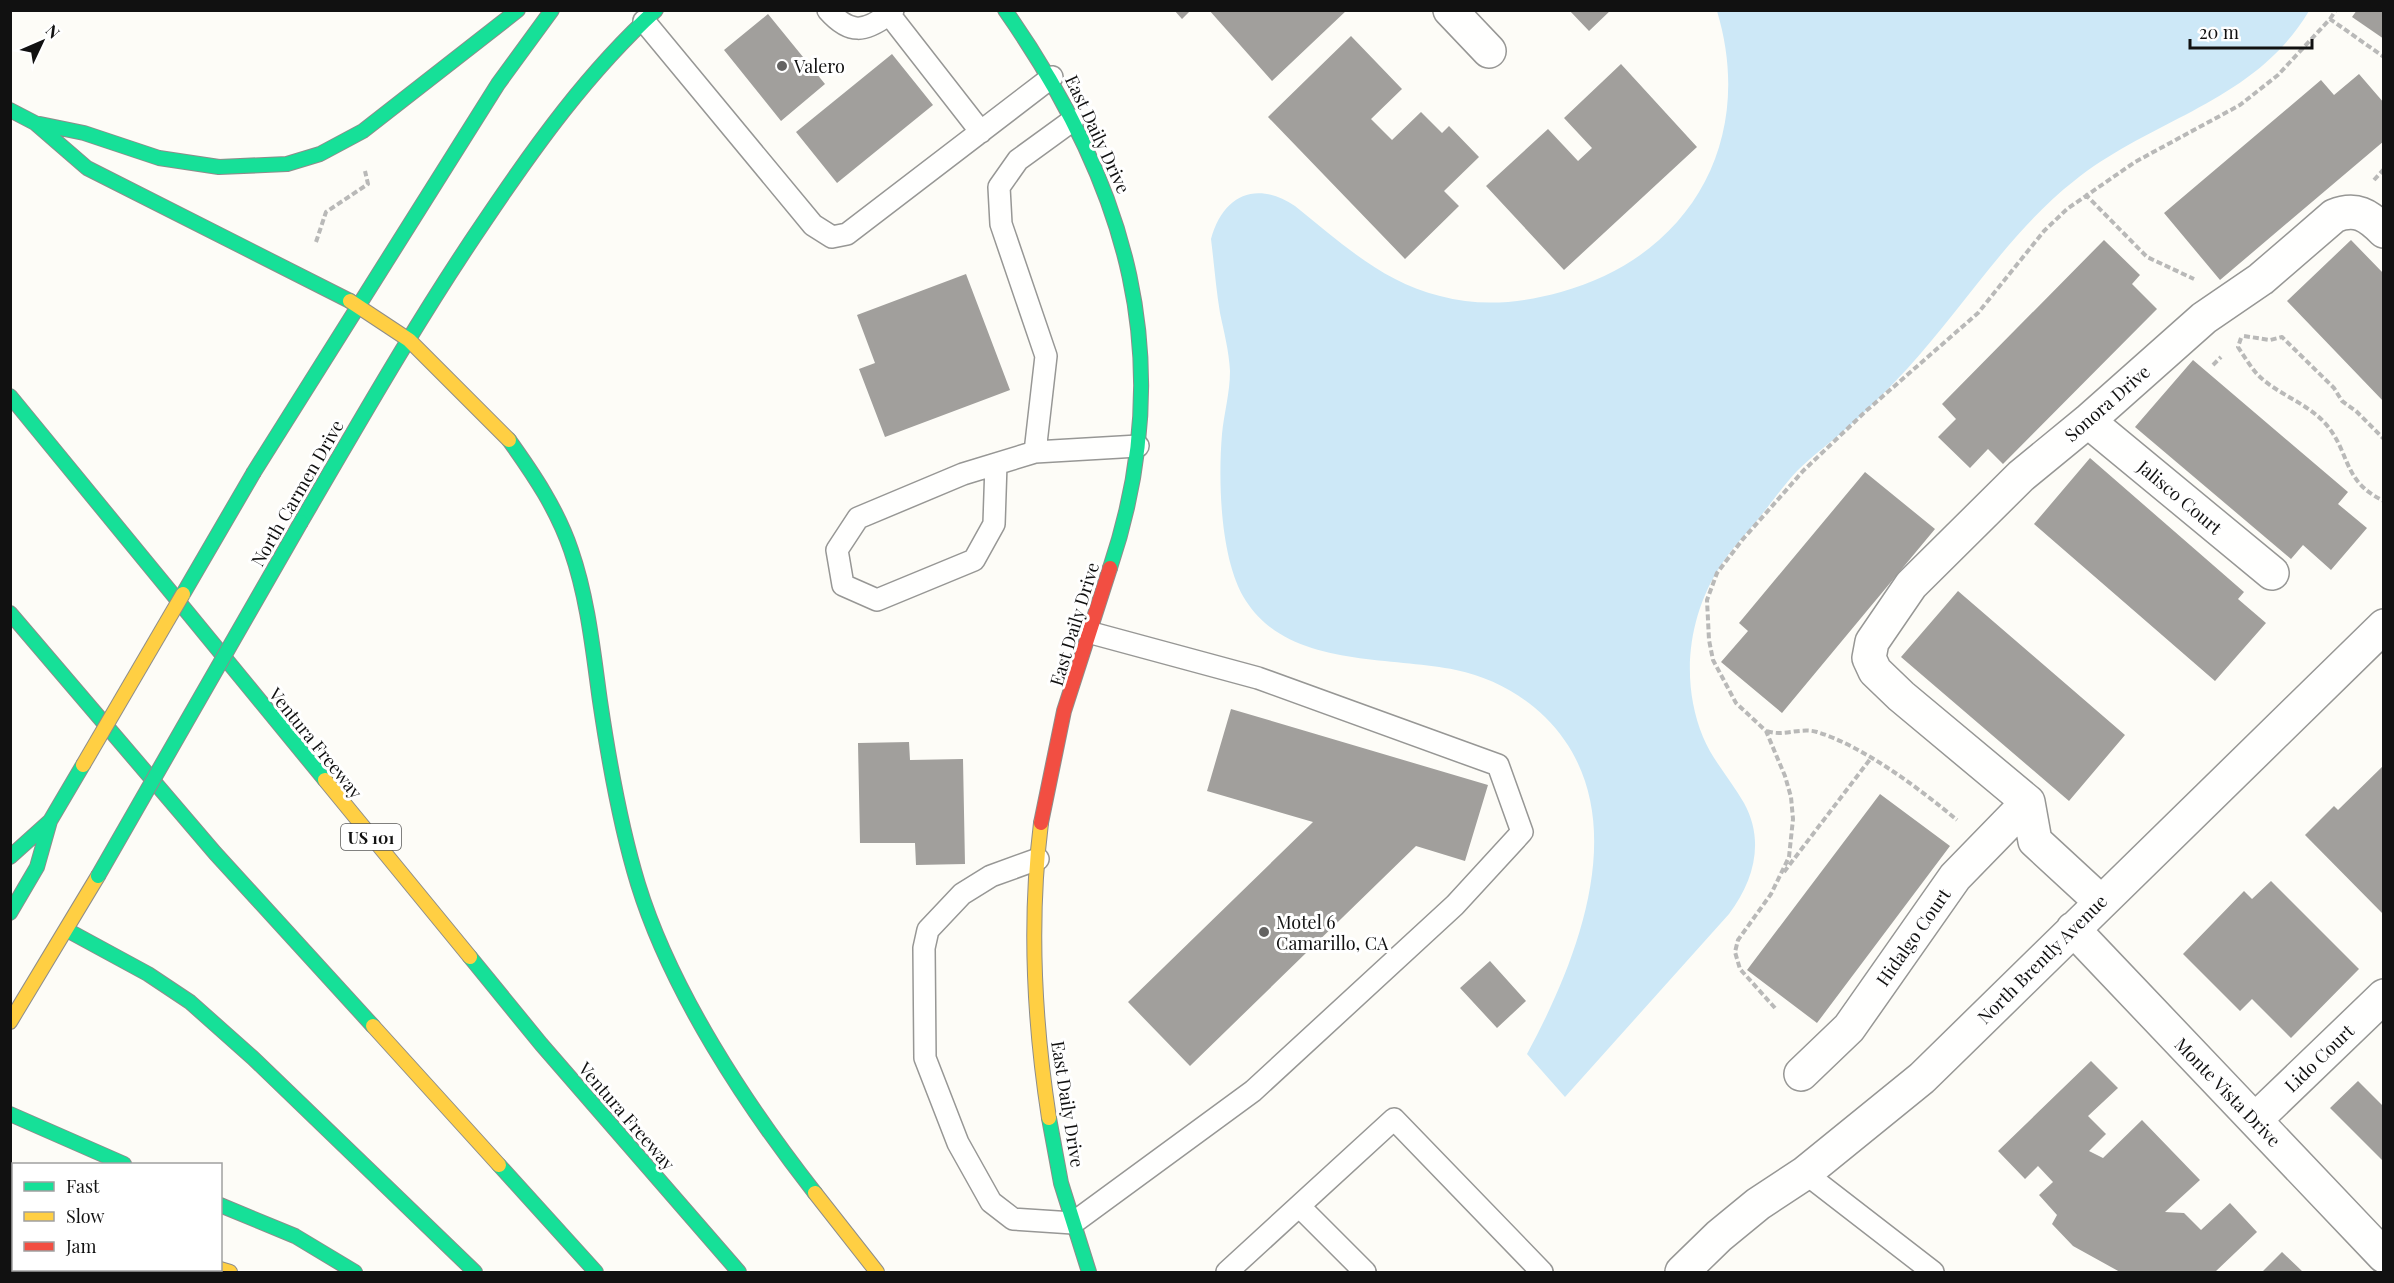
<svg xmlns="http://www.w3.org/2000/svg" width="2394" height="1283" viewBox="0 0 2394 1283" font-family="'Playfair Display',serif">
<rect width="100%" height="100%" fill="#fdfcf7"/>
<path fill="#cde8f7" d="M1717 11H2309C2254 103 2152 118 2074 181 2011 230 1962 309 1907 369 1888 389 1868 410 1847 428 1831 442 1812 456 1797 471 1783 486 1772 502 1759 518 1747 533 1732 548 1721 565 1688 616 1680 680 1703 737 1713 761 1731 780 1744 803 1765 841 1754 881 1729 914L1565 1097 1527 1054C1580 956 1638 809 1545 717 1520 693 1490 677 1456 670 1388 656 1289 668 1246 601 1220 561 1218 481 1222 434 1224 413 1230 393 1230 371 1229 351 1224 332 1220 313 1216 289 1214 263 1211 239 1223 195 1256 180 1295 206 1340 242 1382 282 1440 296 1481 307 1521 303 1561 292 1691 256 1756 140 1717 11Z"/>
<path fill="#a19f9c" d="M1174 10H1191L1182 19Z
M1209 10H1347L1272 81Z
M1569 10H1611L1589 31Z
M2357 10H2384V39L2352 17Z
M768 14 825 84 781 121 724 50Z
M1351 36 1402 89 1371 119 1392 140 1421 112 1442 133 1449 126 1479 157 1444 191 1459 206 1405 259 1268 117Z
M892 54 933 105 837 183 796 132Z
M1621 64 1697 147 1564 270 1486 186 1548 129 1578 161 1592 148 1564 118Z
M2359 74 2384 103V141L2220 280 2164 213 2321 80 2334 95Z
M2104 240 2140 275 2132 284 2157 309 2003 464 1988 449 1970 468 1938 437 1956 419 1942 404Z
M2351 240 2384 274V402L2287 301Z
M966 274 1010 390 885 437 859 369 875 363 857 315Z
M2193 360 2348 492 2338 504 2367 528 2331 570 2303 545 2291 559 2135 427Z
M2090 458 2244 592 2238 599 2266 623 2215 681 2034 524Z
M1865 472 1935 529 1782 713 1721 662 1748 631 1739 623Z
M1958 591 2125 735 2069 801 1901 657Z
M1231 709 1488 785 1465 861 1416 846 1190 1066 1128 1002 1313 822 1207 791Z
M909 742 910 760 963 759 965 864 916 865 915 843H860L858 743Z
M2384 765V915L2305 835 2334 806 2338 810Z
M1880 794 1950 846 1817 1023 1747 970Z
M2271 881 2359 969 2291 1038 2252 999 2240 1011 2183 954 2244 891 2252 899Z
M1490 961 1526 1001 1497 1028 1460 988Z
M2091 1061 2118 1088 2088 1116 2106 1134 2089 1151 2103 1158 2142 1120 2200 1180 2165 1212 2184 1213 2201 1230 2230 1203 2257 1232 2215 1272H2120L2073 1246 2052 1224 2057 1215 2039 1195 2053 1182 2038 1166 2025 1179 1998 1151Z
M2358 1081 2384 1107V1162L2330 1108Z
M2282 1252 2303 1272H2262Z"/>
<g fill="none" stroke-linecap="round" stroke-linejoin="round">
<g stroke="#979795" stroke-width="24">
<path id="lane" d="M828 10C850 35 865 32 889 14
M893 10 889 14 981 132
M644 21 813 225 832 237 847 234 1052 77
M1035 452 1046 356 1001 224 999 187 1018 160 1073 120
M996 464 994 524 974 560 877 600 843 585 837 550 858 518 963 474 1035 452 1138 446
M1038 859 991 876 962 894 928 930 924 948 925 1058 958 1143 991 1202 1013 1219 1073 1223 1253 1091 1455 905 1522 832 1498 765 1258 678 1088 632
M1805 1173 1933 1272
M1299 1206 1365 1272
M39 1272 40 1270
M1227 1272 1394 1119 1542 1272"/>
</g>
<g stroke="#979795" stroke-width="36">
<path id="street" d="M1450 10 1489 51
M2088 421 2272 573
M2100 901 2035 841 2028 802 1901 696 1875 671 1869 658 1872 642 1911 585 2021 476 2088 421 2204 318 2261 279 2334 216C2356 207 2368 215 2384 231
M2073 929 2384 1256
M1801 1074 1849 1028 1955 877 2028 802
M2255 1120 2384 996
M1682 1272 1719 1236 1758 1204 1805 1173 1922 1078 2384 626"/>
</g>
<g stroke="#8e8d8b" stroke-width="16">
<path id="fast" d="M1005 10C1127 184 1180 360 1110 568
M10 110 35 123 87 168 350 301
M40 124 84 133 159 158 219 167 287 164 320 154 363 131 518 10
M10 396 325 780
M509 440C534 475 557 509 571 550 588 599 593 651 600 701 609 762 620 825 638 884 671 991 746 1105 815 1193
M254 472 498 84 552 10
M301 522C360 421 418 319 484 222 535 146 588 72 656 10
M10 613 215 853 373 1026
M10 857 50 821
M10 913 37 867 50 821 83 765
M67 930 148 974 190 1002 253 1058 475 1272
M470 957 541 1044 739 1272
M10 1114 124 1164
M1049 1118 1061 1183 1089 1272
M499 1165 596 1272
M10 1190 14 1191
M220 1205 295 1236 355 1272"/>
</g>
<g stroke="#8e8d8b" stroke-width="16">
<path id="slow" d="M350 301 409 340 509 440
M325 780 470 957
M1041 823C1029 920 1034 1021 1049 1118
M10 1022 98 876
M373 1026 499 1165
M815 1193 877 1272
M220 1269 230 1272"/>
</g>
<g stroke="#8e8d8b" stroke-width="16">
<path id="jam" d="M1041 823 1064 711 1110 568"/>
</g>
<path stroke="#b9b9b8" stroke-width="4" stroke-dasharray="6 3" stroke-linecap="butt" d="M2330 19 2336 10
M2374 180 2384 169
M2085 194 2147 257 2194 279
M316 242 326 212 368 184 365 171
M2244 336 2270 340 2282 337 2334 388 2342 401 2356 411 2384 439
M2241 338 2238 347C2244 356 2250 366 2257 374 2275 393 2305 402 2324 422 2351 451 2341 481 2384 501
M2213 365 2221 357
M1767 731C1783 737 1800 727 1817 732 1863 746 1920 789 1957 820
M1784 872 1871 758
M1775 1008 1740 969 1735 952 1738 940 1771 894 1789 857 1793 819 1791 797 1785 776 1766 731 1736 703 1713 660 1709 640 1707 600 1717 573 1743 539 1803 471 1866 411 1978 313 2044 231 2067 209 2135 162 2240 105 2278 75 2330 19 2384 57"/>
<use href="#lane" stroke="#fffffe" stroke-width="21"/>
<use href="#street" stroke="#fffffe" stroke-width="33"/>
<use href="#fast" stroke="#16e098" stroke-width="14"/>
<use href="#slow" stroke="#ffcf43" stroke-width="14"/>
<use href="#jam" stroke="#f24e42" stroke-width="14"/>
<g stroke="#8e8d8b" stroke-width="16" stroke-linecap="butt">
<path id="fast-bridge" d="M183 594 254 472
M98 876 301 522"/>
</g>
<g stroke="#8e8d8b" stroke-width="16" stroke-linecap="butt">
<path id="slow-bridge" d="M83 765 183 594"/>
</g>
<use href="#fast-bridge" stroke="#16e098" stroke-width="14"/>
<use href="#slow-bridge" stroke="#ffcf43" stroke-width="14"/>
</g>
<g fill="#646362" stroke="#fff" stroke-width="2">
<circle cx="782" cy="66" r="6"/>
<circle cx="1264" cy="932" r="6"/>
</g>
<g text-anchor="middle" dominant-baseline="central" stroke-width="6" stroke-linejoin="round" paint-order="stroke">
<rect fill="#fff" stroke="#585858" stroke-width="1.5" x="341" y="824" width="60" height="26" rx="4.5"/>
<g font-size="16" font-weight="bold" fill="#111">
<text x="371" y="837">US 101</text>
</g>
<g font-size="18" fill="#111" stroke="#fff" text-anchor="start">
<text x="794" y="66">Valero</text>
<text x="1276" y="922">Motel 6<tspan x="1276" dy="21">Camarillo, CA</tspan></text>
</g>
<g font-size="18" fill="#111" stroke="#fff">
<text transform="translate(1098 134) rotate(65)">East Daily Drive</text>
<text transform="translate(2107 403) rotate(-41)">Sonora Drive</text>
<text transform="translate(297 493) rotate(-60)">North Carmen Drive</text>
<text transform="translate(2180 497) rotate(40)">Jalisco Court</text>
<text transform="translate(1074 624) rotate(-73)">East Daily Drive</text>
<text transform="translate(316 743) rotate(51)">Ventura Freeway</text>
<text transform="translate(1913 937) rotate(-55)">Hidalgo Court</text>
<text transform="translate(2042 959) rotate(-45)">North Brently Avenue</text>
<text transform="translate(2319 1058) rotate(-44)">Lido Court</text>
<text transform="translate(2228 1092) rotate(46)">Monte Vista Drive</text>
<text transform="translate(1068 1104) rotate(81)">East Daily Drive</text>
<text transform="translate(627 1116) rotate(49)">Ventura Freeway</text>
</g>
</g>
<rect width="2394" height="1283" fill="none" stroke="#111111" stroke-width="24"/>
<rect x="12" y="1163" width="210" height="108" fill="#ffffff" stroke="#a0a0a0" stroke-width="1.5"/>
<rect x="24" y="1182" width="30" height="9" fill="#16e098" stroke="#a0a0a0" stroke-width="1.5"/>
<text x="66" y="1193" font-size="18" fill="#111111">Fast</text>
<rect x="24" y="1212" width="30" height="9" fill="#ffcf43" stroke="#a0a0a0" stroke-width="1.5"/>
<text x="66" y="1223" font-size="18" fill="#111111">Slow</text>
<rect x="24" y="1242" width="30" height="9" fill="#f24e42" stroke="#a0a0a0" stroke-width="1.5"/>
<text x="66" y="1253" font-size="18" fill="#111111">Jam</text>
<g transform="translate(42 42) rotate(46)" stroke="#ffffff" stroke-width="4.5" paint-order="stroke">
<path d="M0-4.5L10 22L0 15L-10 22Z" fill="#111111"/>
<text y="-9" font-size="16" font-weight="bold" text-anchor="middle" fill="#111111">N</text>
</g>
<path d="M2190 39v9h122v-9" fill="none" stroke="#111111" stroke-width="3"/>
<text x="2199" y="39" font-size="18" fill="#111111" stroke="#ffffff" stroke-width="4.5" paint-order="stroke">20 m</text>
</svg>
